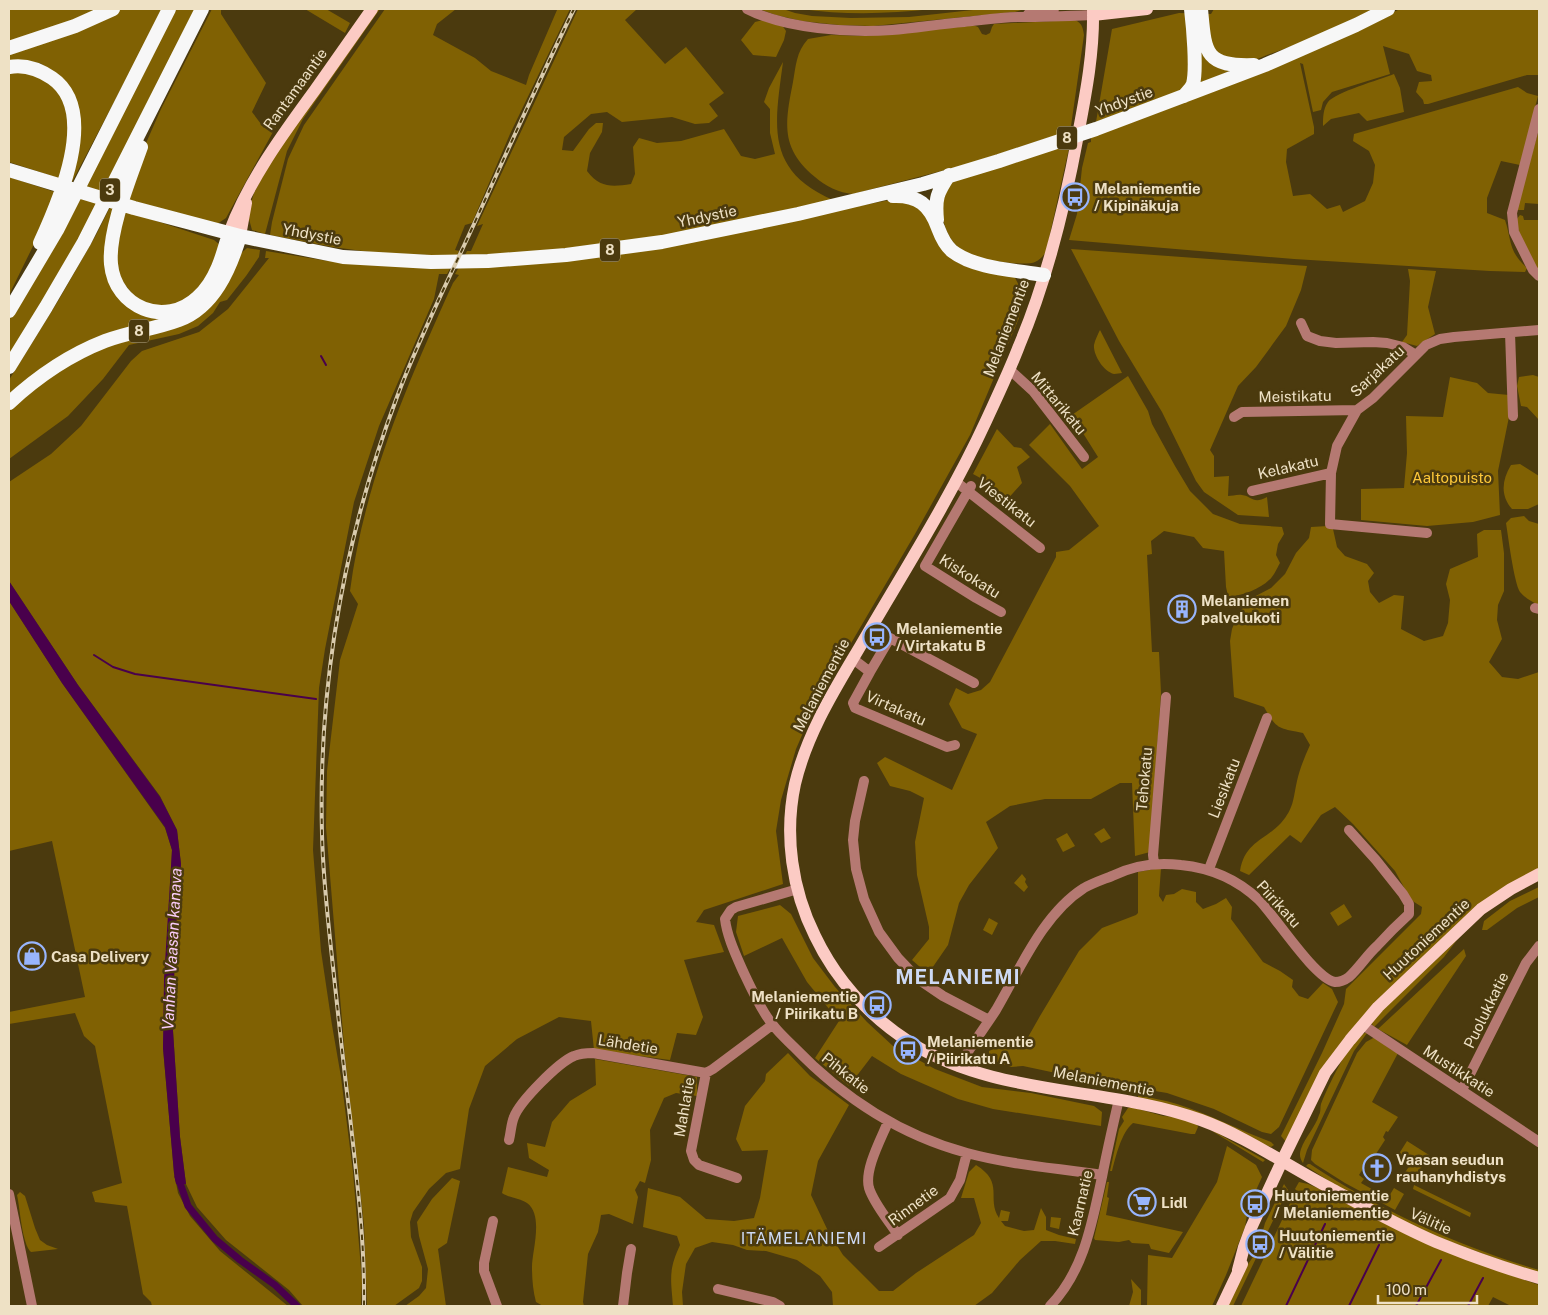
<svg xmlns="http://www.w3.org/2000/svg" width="1548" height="1315" viewBox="0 0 1548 1315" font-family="'Public Sans',sans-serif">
<rect width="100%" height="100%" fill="#4b3a0e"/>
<path fill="#806103" d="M9 9H102L9 44Z
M120 9H163L62 201 78 142 53 72 40 63 15 60 9 62V52L100 20Z
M175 9H197L55 284 9 356V320L16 310Z
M212 9H221V14L266 83 252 112 264 128 309 68 319 62 274 130 226 218 217 224 126 199 139 159 161 109Z
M305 9H326L350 23 345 33Z
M376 9H380L303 119 287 151 265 234 252 230 249 219 250 206 254 193 271 160Z
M385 9H456L437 24 433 35 475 58 491 71 526 85 529 75 557 10 555 9H570L510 134 472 223 465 225 455 250 459 251 457 256 377 253 333 247 270 235 272 222 288 159 304 125Z
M578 9H637L625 20 665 64 686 47 724 93 709 104 718 116 709 123 695 124 672 117 622 122 607 112 591 114 564 137 562 150 573 151 589 129 596 123H603L602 132 590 153 587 171C600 188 612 187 631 184L635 174 633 147 639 138 657 143 681 141 724 129 741 156 755 159 775 154 770 133V109L764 102 769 88 783 62C775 124 764 170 833 200L674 234 524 254 465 255 467 251H471L483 224 477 226Z
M759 9H783L795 13 812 16 851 18 909 17 982 9H1024L1015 12 873 26 839 25 802 21 776 15Z
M800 9H932C888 14 844 15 800 9Z
M1214 9H1374L1309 40 1267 55 1206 81 1096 122 1112 29 1179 13 1211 14Z
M1400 9H1539V75H1527L1428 104H1424L1423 100 1416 92 1419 82 1432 81 1431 75 1417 71 1409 54 1383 46 1390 74 1332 92 1323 102 1321 110 1313 112 1303 64 1300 63 1314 127V134L1287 149 1286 162 1293 196 1310 194 1327 209 1340 205 1343 212 1365 201 1373 183 1375 165 1369 151 1353 141 1354 134 1518 87 1527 93 1538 96 1520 165 1501 161 1487 198V213L1505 220C1512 241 1508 251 1527 268L1525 272 1490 271 1294 259 1069 240 1077 214 1082 168 1088 143 1091 142V137L1349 34Z
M763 20 782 25 786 31 784 40 776 57 753 55 741 40 755 22Z
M1075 20C1082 23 1083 28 1084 35L1071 126 1075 129 968 164 853 194C839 193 825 186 815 177 780 148 785 123 793 82 796 66 796 52 808 39L831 35 863 36 973 25 978 27 982 34 986 35 990 33 992 27 994 24Z
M9 71 33 72 60 92 68 108 70 128 61 179 9 162Z
M1394 74 1400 88 1404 112 1367 121 1359 113 1331 119 1323 126C1323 118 1323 109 1328 102 1336 92 1379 80 1394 74Z
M1539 129V204L1525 203 1524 210H1517V206Z
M1073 142 1069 148 1046 252C1043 256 1040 260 1035 262 1025 267 973 259 964 252 947 240 941 221 942 201 943 198 942 193 943 190 944 187 949 184 951 182Z
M127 173 110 233 123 299 183 314 139 327 9 398V380L58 301 96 235Z
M9 177 58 193 37 238 9 295Z
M895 199 925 210 951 258C968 271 992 273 1014 276L1023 293 1019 318 970 435 915 534 816 703 796 749 781 800 776 831 783 884 704 910 696 922 714 925 724 952 684 960 703 1017 696 1035 677 1033 670 1060 594 1050 591 1021 559 1017 517 1039 485 1066 469 1109 460 1169 446 1173 429 1189 413 1212 410 1222 411 1237 422 1267V1281L419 1288 394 1306H367L364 1225 345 1057 326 827 327 771 340 660 358 604 350 591C364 483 408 382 453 283L459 275 455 274 459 267 843 209Z
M123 210 214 240 220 245 219 257 191 299 175 307 140 304 116 273 115 246Z
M1520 215 1523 216 1524 220H1539V270C1526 256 1520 239 1516 220Z
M247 248 260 250 259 257 246 276 227 300 220 302 213 313 198 326 179 334 129 345 103 379 68 416 9 459V408L24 394 94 349 149 333Z
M1071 249 1307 266 1301 290 1286 326 1256 367 1238 386 1210 450 1214 456V477L1229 476 1228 496C1232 496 1238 494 1242 495 1252 496 1253 505 1267 497L1269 517 1238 515 1204 492 1196 481 1162 412 1119 341Z
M266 251 328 261 451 267 447 274H439L434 299 379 426 354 502 325 649 319 688 313 850 321 951 332 1025 341 1077 353 1172 362 1281 361 1306H303L289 1290 226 1240 197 1207 186 1184 180 1137 173 1031 175 937 181 864 177 830 160 796 78 685 9 581V482L51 454 81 426 131 361 142 351 199 332 228 309 269 258H265Z
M1408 269 1436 271 1428 307 1435 334 1417 346 1402 342 1407 335 1410 281Z
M1100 330 1122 373C1120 373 1117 374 1114 374 1104 372 1093 355 1094 345 1095 340 1098 334 1100 330Z
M1533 375 1539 377V420L1527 407 1521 406 1517 386 1519 377Z
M1128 376 1148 411 1152 424 1175 466 1190 491 1213 514 1240 524 1282 527 1284 534 1278 544 1276 555 1280 563C1277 568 1274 576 1269 580 1260 589 1240 597 1228 596L1226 587 1224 551 1203 548 1194 537 1164 531 1151 541 1152 554 1147 555 1152 652H1159L1161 693 1150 852 1135 856 1132 783H1120L1091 799H1045L1010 806 986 822 998 848 969 885 959 903 948 945 928 974 912 960 929 939V927L917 875 915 842 924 798 910 791 890 786 877 763 885 757 952 790 977 734 962 728 949 704 956 688 968 694 981 690 990 682 1056 557V552L1069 550 1099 526 1070 486 1029 445 1050 424 1082 469 1098 457 1081 430 1069 417Z
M1450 377 1477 383 1488 393 1509 395 1510 412 1498 471 1500 515 1473 522 1427 526 1361 520V489L1404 488 1407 453 1406 416 1443 417Z
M997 429 1014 447 1021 448 1030 457 1017 467 1022 483 1004 503 985 486 984 480 973 474Z
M1520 464 1539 476V504L1528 509H1512C1500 495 1502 480 1511 465Z
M1524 516 1529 521 1539 524V605C1532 602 1525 598 1520 592 1514 583 1508 535 1506 523L1511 518Z
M1328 526 1333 529 1337 547 1345 556 1367 564 1374 573 1368 581 1370 592 1379 603 1394 595 1404 596 1401 629 1424 641 1443 636 1448 623 1450 600 1446 584 1450 569 1478 557 1477 534 1484 530H1501L1504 553V591L1498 605 1497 620 1502 639 1489 662 1502 677 1518 679 1539 672V869L1536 870 1372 1008 1287 1143 1281 1136 1322 1053 1344 1004 1346 989 1421 914 1422 907 1411 900 1395 871 1353 824 1335 807 1321 815 1301 843 1290 835 1249 875 1240 871C1245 842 1264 841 1281 823 1294 808 1293 799 1297 781 1300 768 1305 756 1310 745L1303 733C1278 728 1277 730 1264 707L1234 697 1230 641 1232 629 1238 614 1250 599 1271 588 1285 574 1296 553 1309 538 1311 527Z
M9 601 62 683 165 828 172 850 163 1048 174 1173 178 1193 190 1216 220 1251 288 1306H152L151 1302 143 1294 127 1206 95 1202 92 1192 122 1183 95 1046 84 1036 75 1013 9 1024V1012L85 997 52 841 9 851Z
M1104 828 1111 838 1101 843 1094 834Z
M1067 833 1075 846 1063 852 1056 839Z
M1161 868 1159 896 1163 902 1166 895 1174 894 1182 889 1196 892V902L1203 909 1216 904 1226 898 1232 907 1231 919 1263 962 1280 971 1293 980 1292 987 1299 996 1308 999 1323 983 1332 989 1338 1002 1279 1127 1271 1134 1262 1132 1214 1109 1167 1093 1084 1079 1023 1066 1011 1067 989 1059V1051L1007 1043 1023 1046 1040 1016 1079 951 1102 928 1136 915 1138 913V872Z
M1022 874 1026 879 1025 882 1028 887 1024 892 1014 883Z
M1539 887V897L1517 908 1487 930H1482L1484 921 1510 901Z
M1344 904 1352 917 1338 926 1330 913Z
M780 905 791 914 813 958 835 987 867 1022 893 1046 935 1069 982 1087 1031 1093 1094 1106 1102 1112 1101 1126 993 1109 958 1099 901 1074 872 1056 849 1086 815 1058 839 1021 807 982 782 938 744 956 736 932 738 916Z
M989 918 998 923 992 935 983 930Z
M1457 940 1444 957 1374 1027 1372 1024 1373 1019Z
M1464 949 1466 956 1407 1045 1378 1029Z
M1365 1033H1367L1354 1051 1307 1150 1303 1163C1300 1159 1299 1154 1301 1149 1305 1137 1315 1128 1319 1115 1321 1112 1320 1108 1321 1104 1327 1089 1350 1038 1365 1033Z
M1375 1037 1390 1049 1398 1053 1372 1102 1398 1117 1388 1132 1386 1131 1383 1137 1385 1140 1372 1160 1369 1159 1359 1175 1364 1179 1361 1183 1388 1198 1394 1188 1404 1194 1395 1210 1345 1183 1315 1164 1311 1160 1312 1150 1357 1053 1366 1042Z
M788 1053 810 1076 849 1105 818 1161 811 1195 828 1231 843 1255 879 1291H893L916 1273 974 1235 981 1223 974 1198H961L969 1172 976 1165C1005 1183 986 1198 999 1218L1001 1210 1010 1212 1008 1221H1001L1005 1226 1024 1231 1034 1230 1041 1208 1046 1217V1230L1059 1235 1076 1239 1075 1244 1055 1241H1041L1020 1260 992 1293 974 1306H833L832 1292 820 1276 797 1260 766 1251 747 1250 733 1245 712 1242 695 1248 686 1264 682 1292 683 1306H673C671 1279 668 1271 680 1245L677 1236 643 1227 648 1188 680 1197 706 1219 734 1221 754 1218 760 1198 768 1150 742 1151 736 1139 745 1106 765 1081 766 1074Z
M595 1059 697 1077V1096L676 1093 664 1098 650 1130 651 1160 645 1183 640 1181 635 1190 638 1197 633 1224 609 1214 601 1215 598 1232 588 1254 583 1302 584 1306H543L536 1302C533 1291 532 1279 532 1267 532 1251 544 1215 527 1203 520 1198 509 1198 502 1193L508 1167 547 1177 549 1170 529 1158 527 1143 545 1147 552 1122 570 1101 596 1085Z
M1138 1095C1151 1098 1164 1100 1177 1104 1209 1114 1239 1130 1271 1142L1274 1145 1271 1147 1138 1098Z
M1131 1107 1163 1116 1177 1117 1197 1124 1198 1127 1195 1134H1191L1133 1123C1121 1133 1116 1156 1112 1171H1110L1119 1129 1124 1121 1122 1117 1128 1108Z
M1212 1131 1215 1132 1265 1160 1263 1162Z
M1407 1141 1429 1155 1414 1179 1404 1174 1410 1165 1397 1157Z
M1227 1146 1256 1165 1262 1177 1248 1208 1245 1227 1226 1275 1212 1306H1147L1148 1255 1172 1258 1217 1182Z
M1308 1164H1310C1381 1211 1458 1246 1539 1270V1274L1426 1233 1341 1189 1306 1166Z
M452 1178 460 1181 447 1243 438 1249 446 1306H405L419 1296 426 1288 428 1269 419 1236 417 1222 432 1199Z
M1107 1182H1109L1107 1197 1109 1198 1106 1215 1183 1232 1169 1253 1151 1249 1149 1244 1132 1243 1129 1240 1119 1242 1095 1240 1094 1238Z
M1299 1182 1308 1184 1332 1194 1472 1261 1539 1285V1306H1511L1493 1297 1488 1306H1241L1292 1199 1297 1191 1295 1189Z
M1284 1184 1288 1190 1264 1239 1261 1238 1265 1223Z
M1414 1185 1471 1213 1470 1217 1413 1189Z
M20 1192 25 1196 35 1228 40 1240 47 1245 58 1249 31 1252C22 1244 20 1208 17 1195Z
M1051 1217 1061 1218 1059 1229 1050 1227Z
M1260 1250 1233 1306H1226L1242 1273 1257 1251Z
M1131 1279 1141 1290V1306H1129L1133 1292Z"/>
<path fill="#49004c" d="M9 581 78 685 160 797 177 830 181 864 175 937 173 1031 180 1137 186 1184H176L174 1173 163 1048 164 979 172 850 165 827 62 683 9 601Z"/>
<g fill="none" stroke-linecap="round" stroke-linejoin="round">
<path stroke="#49004c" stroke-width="2" d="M321 356 326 365
M94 655 113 667 135 674 316 699
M1286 1306 1325 1224
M1349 1306 1379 1245
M1416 1306 1441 1260
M1468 1306 1483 1278"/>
<path stroke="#49004c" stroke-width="7" d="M178 1177 188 1206 215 1239 240 1260 275 1285 297 1306"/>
<path stroke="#b57972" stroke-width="10" d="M747 9C786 29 849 33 892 30 916 28 940 24 964 22 983 20 1002 17 1021 17 1045 17 1069 16 1093 15
M1028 14 1041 10 1054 9
M1539 109 1512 213 1514 232 1533 270 1539 276
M1301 323 1307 336 1320 341 1336 343 1373 342 1387 343 1403 347 1416 355
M1510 333 1513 416
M1009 369 1033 391 1084 457
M1234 417 1242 412 1357 410
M955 481 1040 548
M971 486 925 566 976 598 1001 612
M1252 491 1331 473
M1427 533 1330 524 1331 473 1337 446 1357 410 1373 398 1426 345 1440 339 1454 337 1539 330
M1535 608 1539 609
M853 659 870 672 853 703 855 708 947 747 955 745
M870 672 890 638 974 683
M864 781 855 821 853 840 856 869 864 899 879 932 898 958 918 979 943 996 989 1020
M1154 863 1153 855 1166 697
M1209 869 1267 718
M798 889 736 907 731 910 725 919C727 936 735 953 742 969 750 986 761 1011 773 1025 779 1033 787 1040 794 1047 842 1097 900 1135 967 1153 1011 1165 1057 1168 1102 1175
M1363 1025 1539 1142
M959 1067C970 1046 984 1029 996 1010 1020 969 1043 914 1084 888 1093 883 1102 880 1112 876 1134 865 1157 862 1181 865 1211 868 1237 879 1259 900 1275 916 1315 979 1335 982 1340 982 1345 980 1349 977 1359 968 1367 955 1377 946 1387 935 1398 924 1409 914V904L1403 894 1376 860 1349 830
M706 1073 691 1151 694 1160 699 1165 737 1178
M1462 1090 1526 963 1539 946
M888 1122C881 1139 864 1170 869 1188 874 1204 889 1221 898 1235
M509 1140C511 1132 511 1124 514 1117 520 1101 559 1062 574 1056 581 1053 587 1053 593 1053L706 1073 713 1069 772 1025
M9 1194 32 1306
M493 1221 484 1263V1271L497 1306
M879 1247 950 1198 960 1180 967 1153
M718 1289 773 1302 780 1306
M623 1306 627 1273 631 1249
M1050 1306C1084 1271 1092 1223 1102 1177 1107 1151 1113 1125 1119 1099"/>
<path stroke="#fccbc4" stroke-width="12" d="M1093 9C1094 52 1086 93 1078 135 1065 206 1047 280 1019 346 1009 372 997 397 986 421 950 499 904 571 861 645 835 689 807 733 795 784 784 835 792 890 815 936 836 980 870 1017 911 1043 997 1097 1107 1086 1201 1120 1245 1136 1288 1166 1330 1188 1365 1207 1399 1226 1436 1242 1470 1256 1504 1268 1539 1278
M1093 15 1147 9
M229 233C249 180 282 135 315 90 334 63 353 36 372 9
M240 236 246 203
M1238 1270 1244 1247 1251 1228 1282 1161 1325 1073 1350 1040 1378 1007 1481 909 1511 889 1539 874
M1222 1306 1242 1264"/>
<path stroke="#f7f7f7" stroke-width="14" d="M1201 9C1205 52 1204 67 1254 65
M9 48 75 26 113 9
M9 67C25 64 39 69 52 78 100 111 58 204 40 243
M1184 96C1187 92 1191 89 1193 84 1197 69 1193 26 1191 9
M141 147C130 178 108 231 111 264 115 308 165 328 198 297 216 281 223 255 229 233
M9 170 134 208 240 236 343 257 431 262 488 261 566 255 662 242 798 214 923 184 999 161 1096 129 1194 92 1265 65 1356 25 1388 9
M893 196C918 195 930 205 938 228 941 236 945 245 952 251 975 269 1016 270 1044 275
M937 220C935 198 937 193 949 175
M9 311 57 230 169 9
M9 367 46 307 84 242 202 9
M9 403C37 377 69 355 105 341 129 332 155 329 179 320 214 307 230 269 240 236"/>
<g stroke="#d9cbad" stroke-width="4">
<path id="rail" d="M364 1306C365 1243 357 1180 350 1117 344 1070 339 1023 334 976 329 929 323 882 322 834 318 683 344 538 397 397 419 338 448 281 474 224 507 152 539 80 574 9"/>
</g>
<use href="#rail" stroke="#4b3a0e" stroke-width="2" stroke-dasharray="5.5" stroke-linecap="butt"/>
</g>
<defs>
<g id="bus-ring" transform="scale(1.4375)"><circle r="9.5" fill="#4b3a0e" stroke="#98b5fd" stroke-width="1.5"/><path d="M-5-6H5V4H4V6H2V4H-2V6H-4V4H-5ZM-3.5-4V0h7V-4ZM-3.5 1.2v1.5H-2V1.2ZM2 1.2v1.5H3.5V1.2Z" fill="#98b5fd"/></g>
<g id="building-ring" transform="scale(1.4375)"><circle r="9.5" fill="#4b3a0e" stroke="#98b5fd" stroke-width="1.5"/><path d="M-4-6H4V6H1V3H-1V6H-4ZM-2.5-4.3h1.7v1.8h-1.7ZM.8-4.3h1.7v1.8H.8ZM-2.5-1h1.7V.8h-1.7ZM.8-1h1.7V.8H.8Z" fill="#98b5fd"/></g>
<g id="shop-ring" transform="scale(1.4375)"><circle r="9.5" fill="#4b3a0e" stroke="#98b5fd" stroke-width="1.5"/><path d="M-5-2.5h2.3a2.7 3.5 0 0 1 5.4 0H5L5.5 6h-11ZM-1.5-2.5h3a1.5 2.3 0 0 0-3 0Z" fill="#98b5fd"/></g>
<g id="church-ring" transform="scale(1.4375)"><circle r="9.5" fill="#4b3a0e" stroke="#98b5fd" stroke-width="1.5"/><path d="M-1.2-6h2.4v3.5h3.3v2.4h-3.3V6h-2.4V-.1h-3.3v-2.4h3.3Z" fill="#98b5fd"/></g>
<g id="supermarket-ring" transform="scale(1.4375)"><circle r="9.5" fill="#4b3a0e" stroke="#98b5fd" stroke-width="1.5"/><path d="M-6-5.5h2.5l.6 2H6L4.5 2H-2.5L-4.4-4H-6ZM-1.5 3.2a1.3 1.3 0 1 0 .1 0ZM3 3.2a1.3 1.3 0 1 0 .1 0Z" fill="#98b5fd"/></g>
</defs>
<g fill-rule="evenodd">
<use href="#bus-ring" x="1075" y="197"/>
<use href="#building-ring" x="1182" y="609"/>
<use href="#bus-ring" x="877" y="637"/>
<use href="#shop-ring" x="32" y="956"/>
<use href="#bus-ring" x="877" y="1005"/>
<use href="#bus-ring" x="908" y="1050"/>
<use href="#church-ring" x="1377" y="1168"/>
<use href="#supermarket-ring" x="1142" y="1202"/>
<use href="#bus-ring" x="1255" y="1204"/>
<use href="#bus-ring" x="1260" y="1244"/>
</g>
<g text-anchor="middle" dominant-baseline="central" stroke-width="5" stroke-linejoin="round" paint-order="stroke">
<g fill="#4b3a0e" stroke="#bdaf8e" stroke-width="1">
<rect x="1057" y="126.5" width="20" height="23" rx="4"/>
<rect x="100" y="178.5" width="20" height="23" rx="4"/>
<rect x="600" y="238.5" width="20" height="23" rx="4"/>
<rect x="129" y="319.5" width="20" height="23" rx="4"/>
</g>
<g font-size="14" font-weight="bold" fill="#eee1c5">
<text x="1067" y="138">8</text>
<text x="110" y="190">3</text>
<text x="610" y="250">8</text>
<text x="139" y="331">8</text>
</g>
<g font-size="15" fill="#eee1c5" stroke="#4b3a0e">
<text transform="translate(295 89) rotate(-54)">Rantamaantie</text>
<text transform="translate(1124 101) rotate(-20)">Yhdystie</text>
<text transform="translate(707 216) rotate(-12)">Yhdystie</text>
<text transform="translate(312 234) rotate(11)">Yhdystie</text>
<text transform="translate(1006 328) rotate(-69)">Melaniementie</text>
<text transform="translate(1377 371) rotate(-43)">Sarjakatu</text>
<text transform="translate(1295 396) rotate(-1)">Meistikatu</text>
<text transform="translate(1059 403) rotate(50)">Mittarikatu</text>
<text transform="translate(1288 467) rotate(-13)">Kelakatu</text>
<text transform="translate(1007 502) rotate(38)">Viestikatu</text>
<text transform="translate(970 576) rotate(32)">Kiskokatu</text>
<text transform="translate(821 685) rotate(-62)">Melaniementie</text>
<text transform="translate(896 708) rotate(24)">Virtakatu</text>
<text transform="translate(1144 779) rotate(-85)">Tehokatu</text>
<text transform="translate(1224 788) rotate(-69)">Liesikatu</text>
<text transform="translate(1279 904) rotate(48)">Piirikatu</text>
<text transform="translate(1426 939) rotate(-43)">Huutoniementie</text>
<text transform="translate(1486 1010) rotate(-64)">Puolukkatie</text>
<text transform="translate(628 1044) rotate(9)">Lähdetie</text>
<text transform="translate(1459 1071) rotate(33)">Mustikkatie</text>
<text transform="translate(846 1073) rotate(38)">Pihkatie</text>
<text transform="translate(1104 1081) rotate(11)">Melaniementie</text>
<text transform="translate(684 1107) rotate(-80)">Mahlatie</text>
<text transform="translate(1080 1203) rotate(-77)">Kaarnatie</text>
<text transform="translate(913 1205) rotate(-36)">Rinnetie</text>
<text transform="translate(1431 1221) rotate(24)">Välitie</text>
</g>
<g font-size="15" font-weight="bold" fill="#eee1c5" stroke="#4b3a0e" text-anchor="start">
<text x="1094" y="188">Melaniementie<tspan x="1094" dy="17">/ Kipinäkuja</tspan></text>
<text x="1201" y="600">Melaniemen<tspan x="1201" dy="17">palvelukoti</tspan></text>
<text x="896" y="628">Melaniementie<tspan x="896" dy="17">/ Virtakatu B</tspan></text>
<text x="51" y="956">Casa Delivery</text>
<text x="858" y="996" text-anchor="end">Melaniementie<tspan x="858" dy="17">/ Piirikatu B</tspan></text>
<text x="927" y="1041">Melaniementie<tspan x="927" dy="17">/ Piirikatu A</tspan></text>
<text x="1396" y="1159">Vaasan seudun<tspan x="1396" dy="17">rauhanyhdistys</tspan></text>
<text x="1274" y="1195">Huutoniementie<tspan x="1274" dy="17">/ Melaniementie</tspan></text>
<text x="1161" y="1202">Lidl</text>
<text x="1279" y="1235">Huutoniementie<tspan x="1279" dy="17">/ Välitie</tspan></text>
</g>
<g font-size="15" fill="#fcc739" stroke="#4b3a0e">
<text x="1452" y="477">Aaltopuisto</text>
</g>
<g font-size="16" font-style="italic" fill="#faccfa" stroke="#4b3a0e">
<text transform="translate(172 949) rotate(-87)">Vanhan Vaasan kanava</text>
</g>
<g font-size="16" letter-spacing="1" fill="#cdd9f4" stroke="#4b3a0e">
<text x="804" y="1238">ITÄMELANIEMI</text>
</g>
<g font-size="20" font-weight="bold" letter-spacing="1" fill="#cdd9f4" stroke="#4b3a0e">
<text x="958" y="977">MELANIEMI</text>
</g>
</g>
<rect width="1548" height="1315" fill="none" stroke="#eee1c5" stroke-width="20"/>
<path d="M1378 1295v8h99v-8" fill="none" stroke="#eee1c5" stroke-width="2.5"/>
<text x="1386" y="1295" font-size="15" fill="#eee1c5" stroke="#4b3a0e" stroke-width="4" paint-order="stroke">100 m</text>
</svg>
